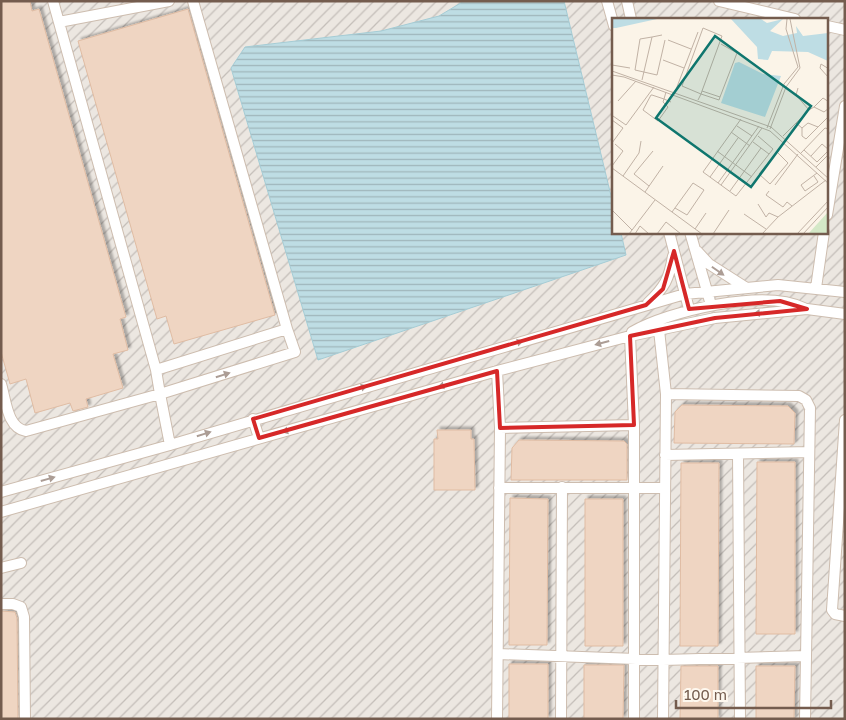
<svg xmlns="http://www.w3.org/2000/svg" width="846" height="720" viewBox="0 0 846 720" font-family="'Golos Text',sans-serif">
<defs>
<pattern id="industrial-furrows" width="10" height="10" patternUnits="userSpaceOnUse" patternTransform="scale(1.25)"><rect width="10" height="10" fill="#ece7e1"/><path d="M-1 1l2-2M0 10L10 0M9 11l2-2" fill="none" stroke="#c4beb9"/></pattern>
<pattern id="water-rules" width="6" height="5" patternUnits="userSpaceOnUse" patternTransform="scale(1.25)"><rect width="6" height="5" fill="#bedde4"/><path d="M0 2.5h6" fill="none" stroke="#9fb6bb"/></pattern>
<filter id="shadow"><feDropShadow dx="3" dy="-3" stdDeviation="1" flood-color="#0004"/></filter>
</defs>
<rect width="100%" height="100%" fill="#fbf4e8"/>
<path fill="url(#industrial-furrows)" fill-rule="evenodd" d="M1 1H845V719H1ZM614 19H827V232H614Z"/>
<path fill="url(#water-rules)" stroke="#a5ccd5" d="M464 1H564L613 204 614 232 621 233 626 255 318 360 231 68 245 47 381 31 439 16Z"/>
<path fill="#efd5c2" stroke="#e0bca3" filter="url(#shadow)" d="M1 1H30L32 11 39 9 126 317 120 319 128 350 113 354 123 388 86 399 88 407 73 411 70 403 35 413 26 379 10 384 1 352Z
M188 9 275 315 174 344 166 316 157 319 78 41Z
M682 405 788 406 795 413 794 444 674 443 675 412Z
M437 430H471V439H474L475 490H434V439H438Z
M519 440 624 441 627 444V480H511L512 448Z
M757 462H795V634H756Z
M681 463H719L718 646H680Z
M510 498 548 499 547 645H509Z
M585 499H623V646H585Z
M1 611 15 612 17 618 18 719H1Z
M509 664H548V719H509Z
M584 665H624L623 719H584Z
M681 666H718V719H680Z
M756 666H795L794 719H756Z"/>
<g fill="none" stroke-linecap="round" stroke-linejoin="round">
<g stroke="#cdbdaf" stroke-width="12">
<path id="minor" d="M193 1 287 329
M607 1 614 26
M627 1 631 19
M719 1 795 19
M59 22 169 1
M827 26 845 30
M827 215 845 106
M669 232 689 309
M690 232 711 305
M697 251 709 264 745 287
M816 288 824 232
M648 303C665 287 669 279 673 256
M659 330 666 394 663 719
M632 332C669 311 764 288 804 308
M630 336 634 425V719
M156 370 287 329 295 352 160 394 170 445
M497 371 500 428 497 719
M1 384C6 400 7 428 26 431L160 394 156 370 53 1
M666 394 799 396 806 400 810 408 805 719
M253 419 259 438
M845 420 832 610 835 614 845 616
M500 428 634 425
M738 454 740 719
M665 455 809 452
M499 488H665
M1 492 170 445 685 294 778 285 845 292
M1 512 497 371 630 336 715 318 807 309 845 314
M1 568 21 563
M1 604H13L21 607 24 617 25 719
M498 654 663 660 806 656
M561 719 562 487"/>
</g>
<use href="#minor" stroke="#fff" stroke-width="10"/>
</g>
<defs><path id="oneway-solid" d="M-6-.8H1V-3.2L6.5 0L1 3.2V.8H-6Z" transform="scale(1.25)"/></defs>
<g fill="#ac9d95">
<use href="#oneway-solid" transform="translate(718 271) rotate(35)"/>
<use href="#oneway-solid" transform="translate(761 313) rotate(175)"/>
<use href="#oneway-solid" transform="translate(516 343) rotate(-16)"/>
<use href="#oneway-solid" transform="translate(602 343) rotate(165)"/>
<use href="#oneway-solid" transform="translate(223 375) rotate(-17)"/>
<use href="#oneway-solid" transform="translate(445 385) rotate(164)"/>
<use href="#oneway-solid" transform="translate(360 388) rotate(-16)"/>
<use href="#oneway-solid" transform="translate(289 430) rotate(164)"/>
<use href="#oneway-solid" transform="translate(204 434) rotate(-17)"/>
<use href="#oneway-solid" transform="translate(48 479) rotate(-16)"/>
</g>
<path fill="none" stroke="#d62828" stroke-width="4" stroke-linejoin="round" d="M674 251 689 309 780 301 807 309 715 318 630 336 634 425 500 428 497 371 259 438 253 419 646 305 663 289Z"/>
<g transform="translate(612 18)">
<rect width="216" height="216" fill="#fbf4e8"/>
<path d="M216 194V216H196Z" fill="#d4e8c7"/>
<path d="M0 1H45L4 10H0ZM119 1H149L155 5 171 1 158 13 171 18 185 15 184 8 191 18 216 15V43L196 34 160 33 156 42 146 41 145 29ZM127 44 151 56 169 58 153 99 109 85 123 45Z" fill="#bedde4"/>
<path fill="none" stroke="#c1b2a5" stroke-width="1" d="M40 19 28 21 23 52 45 57 53 22M56 22 79 31M51 42 72 50M0 47 18 50M217 51 209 46 208 50 217 60M0 53 159 109 217 161M0 57 12 59 158 113 217 166M30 62 40 19 50 17M54 74 52 81 51 84 56 89 46 103 31 92 39 77H40L52 81 59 84M63 74 86 14M108 79 125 35 109 26M86 82 89 76 107 82 108 79 90 73 89 76 70 68 91 10 110 18 90 73M6 83 24 63M202 89 211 80 217 84M197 92 202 89 212 94 217 90M1 98 14 107 42 69M129 101 91 154 124 178 161 131 146 118M0 102 11 110 0 125M184 105 190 110 196 105 206 109 217 98M125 108 140 118M155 110 172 66 186 49 174 11 175 1M190 110V118L194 121 206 109M158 111 174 69 188 50 178 1M119 114 138 128M171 118 197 92 184 77 186 70M141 124 157 136M192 132 205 144 217 132M105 133 140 159M165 134 176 145 158 166 147 156 173 124M189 135 213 110 217 111M199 138 210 126 217 132M0 148 11 133 3 126M204 149 217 136M0 150 90 216M11 158 27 135 29 123M202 158 206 164 193 173 189 167 205 155M98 159 126 120M106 165 147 108M109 167 150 110M163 167 186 136M37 168 22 156 41 133M118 173 149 130M157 173 154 177 171 189 175 184 180 188M33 174 51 148M146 186 154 199 157 195 166 199M1 193 20 212M60 194 81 165 92 172 75 197 63 190M132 196 154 211M83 211 94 195M17 216 43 182M23 216 28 208 37 216M45 216 54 204 69 216M101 216 117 192M150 216 166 199 214 162M185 216 217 182M191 216 217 188"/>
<path fill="#0f766e" fill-opacity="0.15" stroke="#0f766e" stroke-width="2.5" d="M103 18 199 88 139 169 44 100Z"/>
<rect width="216" height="216" fill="none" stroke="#745c4e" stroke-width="2.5"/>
</g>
<rect width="846" height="720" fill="none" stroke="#745c4e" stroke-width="5"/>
<path d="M676 700v8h155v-8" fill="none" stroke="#745c4e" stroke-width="2.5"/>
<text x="684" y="700" font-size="15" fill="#745c4e" stroke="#fef8ef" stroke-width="4" paint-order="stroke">100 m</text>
</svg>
